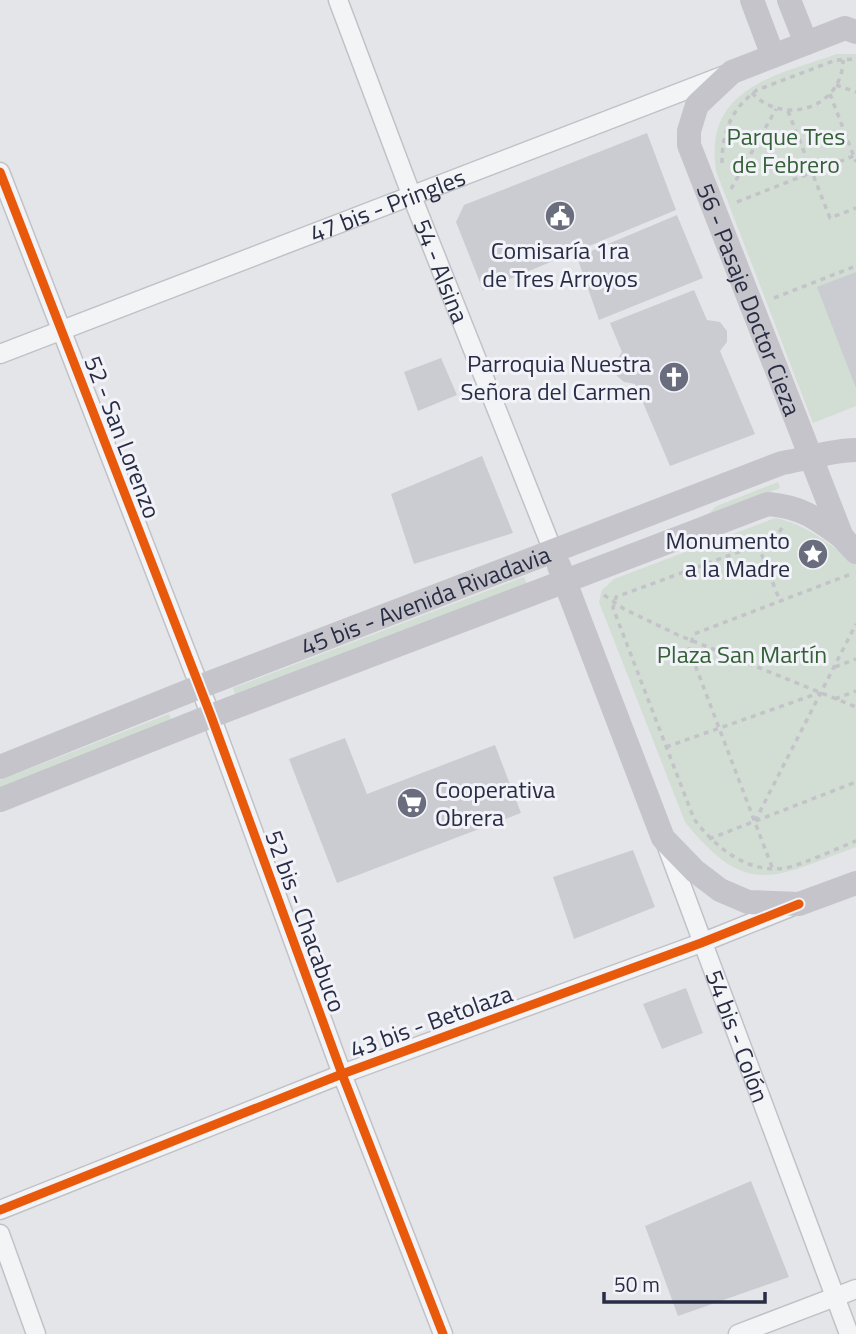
<svg xmlns="http://www.w3.org/2000/svg" width="856" height="1334" viewBox="0 0 856 1334" font-family="'Titillium Web',sans-serif">
<rect width="100%" height="100%" fill="#e4e5e9"/>
<path fill="#d2ddd4" d="M837 54H856V406L813 423 716 171C715 162 714 153 715 144 720 83 790 71 837 54Z
M778 482 780 488 604 558 709 513 717 506Z
M775 518C807 524 829 545 856 562V847C774 877 748 900 685 822L599 602 602 590 614 579Z
M524 577 527 585 236 696 233 688Z
M169 714 172 723 0 790V780Z"/>
<path fill="#cbccd2" d="M647 133 676 210 483 290 456 222 464 205Z
M677 215 703 278 599 320 577 257Z
M856 272V388L817 287Z
M694 290 707 320 720 322 727 331V342L720 351 755 434 670 466 635 384 624 382 616 375 614 364 622 352 610 323Z
M441 358 457 395 418 411 404 372Z
M482 456 513 533 414 564 391 494Z
M345 738 367 794 495 745 521 813 337 883 289 759Z
M633 850 655 907 574 939 553 877Z
M686 988 703 1033 662 1049 643 1004Z
M751 1181 789 1277 678 1316 645 1226Z"/>
<g fill="none" stroke-linecap="round" stroke-linejoin="round">
<g stroke="#c1c2c7" stroke-width="21">
<g id="minor">
<path id="s1" d="M338 0 411 194 553 551"/>
<path d="M0 172 211 716 342 1074 443 1334"/>
<path id="s2" d="M0 354 725 75"/>
<path id="s3" d="M666 844 849 1334"/>
<path d="M0 1210 342 1074 701 943 791 907"/>
<path d="M0 1234 36 1334"/>
<path d="M738 1334 856 1289"/>
</g>
</g>
<path stroke="#c3c3c9" stroke-width="3.5" stroke-dasharray="5 5" stroke-linecap="butt" d="M836 85 856 92
M752 93C784 127 843 107 843 60
M830 94 856 162
M788 111 830 218 856 208
M722 163C722 132 731 109 757 90L836 60 856 59
M731 189 776 109
M737 202 856 155
M774 298 856 266
M782 528 774 539 616 597 613 608 694 819C714 846 747 874 785 868 802 865 838 848 856 841
M758 545 780 601
M604 595 624 609 678 635 856 707
M835 667 856 659
M835 699 856 691
M666 747 819 693
M755 821 856 624
M709 839 856 782
M772 867 689 649 694 634 851 574"/>
<use href="#minor" stroke="#f3f4f6" stroke-width="18"/>
<g stroke="#c4c4ca" stroke-width="24">
<path d="M752 0 773 56"/>
<path d="M789 0 806 43"/>
<path id="s4" d="M856 32 845 28 732 72 697 105 689 131V145L842 537 856 552"/>
<path d="M559 566 663 838 695 871 720 890 748 902 799 904 856 883"/>
<path id="s5" d="M0 767 199 687 782 463C807 459 831 450 856 450"/>
<path d="M0 800 211 716 768 504C802 507 816 518 842 537"/>
</g>
<g stroke="#f2f3f8" stroke-width="13">
<path id="cycleway" d="M0 172 211 716 342 1074 443 1334
M0 1210 342 1074 701 943 799 904"/>
</g>
<use href="#cycleway" stroke="#e8590c" stroke-width="9"/>
</g>
<defs>
<g id="civic-disc" transform="scale(1.575)"><circle r="9.5" fill="#6a6d7e" stroke="#f2f3f8"/><path d="M-.6-6.5H3V-4.5H.6V-3L4-1V1h2V6H-6V1h2V-1L-.6-3ZM-1.2 2.5V6h2.4V2.5Z" fill="#fff"/></g>
<g id="church-disc" transform="scale(1.575)"><circle r="9.5" fill="#6a6d7e" stroke="#f2f3f8"/><path d="M-1.2-6h2.4v3.5h3.3v2.4h-3.3V6h-2.4V-.1h-3.3v-2.4h3.3Z" fill="#fff"/></g>
<g id="sight-disc" transform="scale(1.575)"><circle r="9.5" fill="#6a6d7e" stroke="#f2f3f8"/><path d="M0-6L1.8-2.2L6-1.7L2.9 1.2L3.7 5.4L0 3.3L-3.7 5.4L-2.9 1.2L-6-1.7L-1.8-2.2Z" fill="#fff"/></g>
<g id="supermarket-disc" transform="scale(1.575)"><circle r="9.5" fill="#6a6d7e" stroke="#f2f3f8"/><path d="M-6-5.5h2.5l.6 2H6L4.5 2H-2.5L-4.4-4H-6ZM-1.5 3.2a1.3 1.3 0 1 0 .1 0ZM3 3.2a1.3 1.3 0 1 0 .1 0Z" fill="#fff"/></g>
</defs>
<g fill-rule="evenodd">
<use href="#civic-disc" x="560" y="216"/>
<use href="#church-disc" x="674" y="377"/>
<use href="#sight-disc" x="813" y="554"/>
<use href="#supermarket-disc" x="412" y="803"/>
</g>
<g text-anchor="middle" dominant-baseline="central" stroke-width="6" stroke-linejoin="round" paint-order="stroke">
<g font-size="24" fill="#356137" stroke="#f2f3f8">
<text x="786" y="136">Parque Tres<tspan x="786" dy="28">de Febrero</tspan></text>
<text x="742" y="654">Plaza San Martín</text>
</g>
<g font-size="24" fill="#292c45" stroke="#f2f3f8">
<text stroke="none"><textPath href="#s2" startOffset="415">47 bis - Pringles</textPath></text>
<text stroke="none"><textPath href="#s1" startOffset="290">54 - Alsina</textPath></text>
<text stroke="none"><textPath href="#s4" startOffset="388">56 - Pasaje Doctor Cieza</textPath></text>
<text transform="translate(123 437) rotate(69)">52 - San Lorenzo</text>
<text stroke="none"><textPath href="#s5" startOffset="457">45 bis - Avenida Rivadavia</textPath></text>
<text transform="translate(306 921) rotate(70)">52 bis - Chacabuco</text>
<text transform="translate(431 1021) rotate(-20)">43 bis - Betolaza</text>
<text stroke="none"><textPath href="#s3" startOffset="205">54 bis - Colón</textPath></text>
</g>
<g font-size="24" fill="#292c45" stroke="#f2f3f8" text-anchor="end">
<text x="560" y="250" text-anchor="middle">Comisaría 1ra<tspan x="560" dy="28">de Tres Arroyos</tspan></text>
<text x="651" y="363">Parroquia Nuestra<tspan x="651" dy="28">Señora del Carmen</tspan></text>
<text x="790" y="540">Monumento<tspan x="790" dy="28">a la Madre</tspan></text>
<text x="435" y="789" text-anchor="start">Cooperativa<tspan x="435" dy="28">Obrera</tspan></text>
</g>
</g>
<path d="M604 1292v10h161v-10" fill="none" stroke="#292c45" stroke-width="3.5"/>
<text x="614" y="1292" font-size="21" fill="#292c45" stroke="#f2f3f8" stroke-width="5" paint-order="stroke">50 m</text>
</svg>
